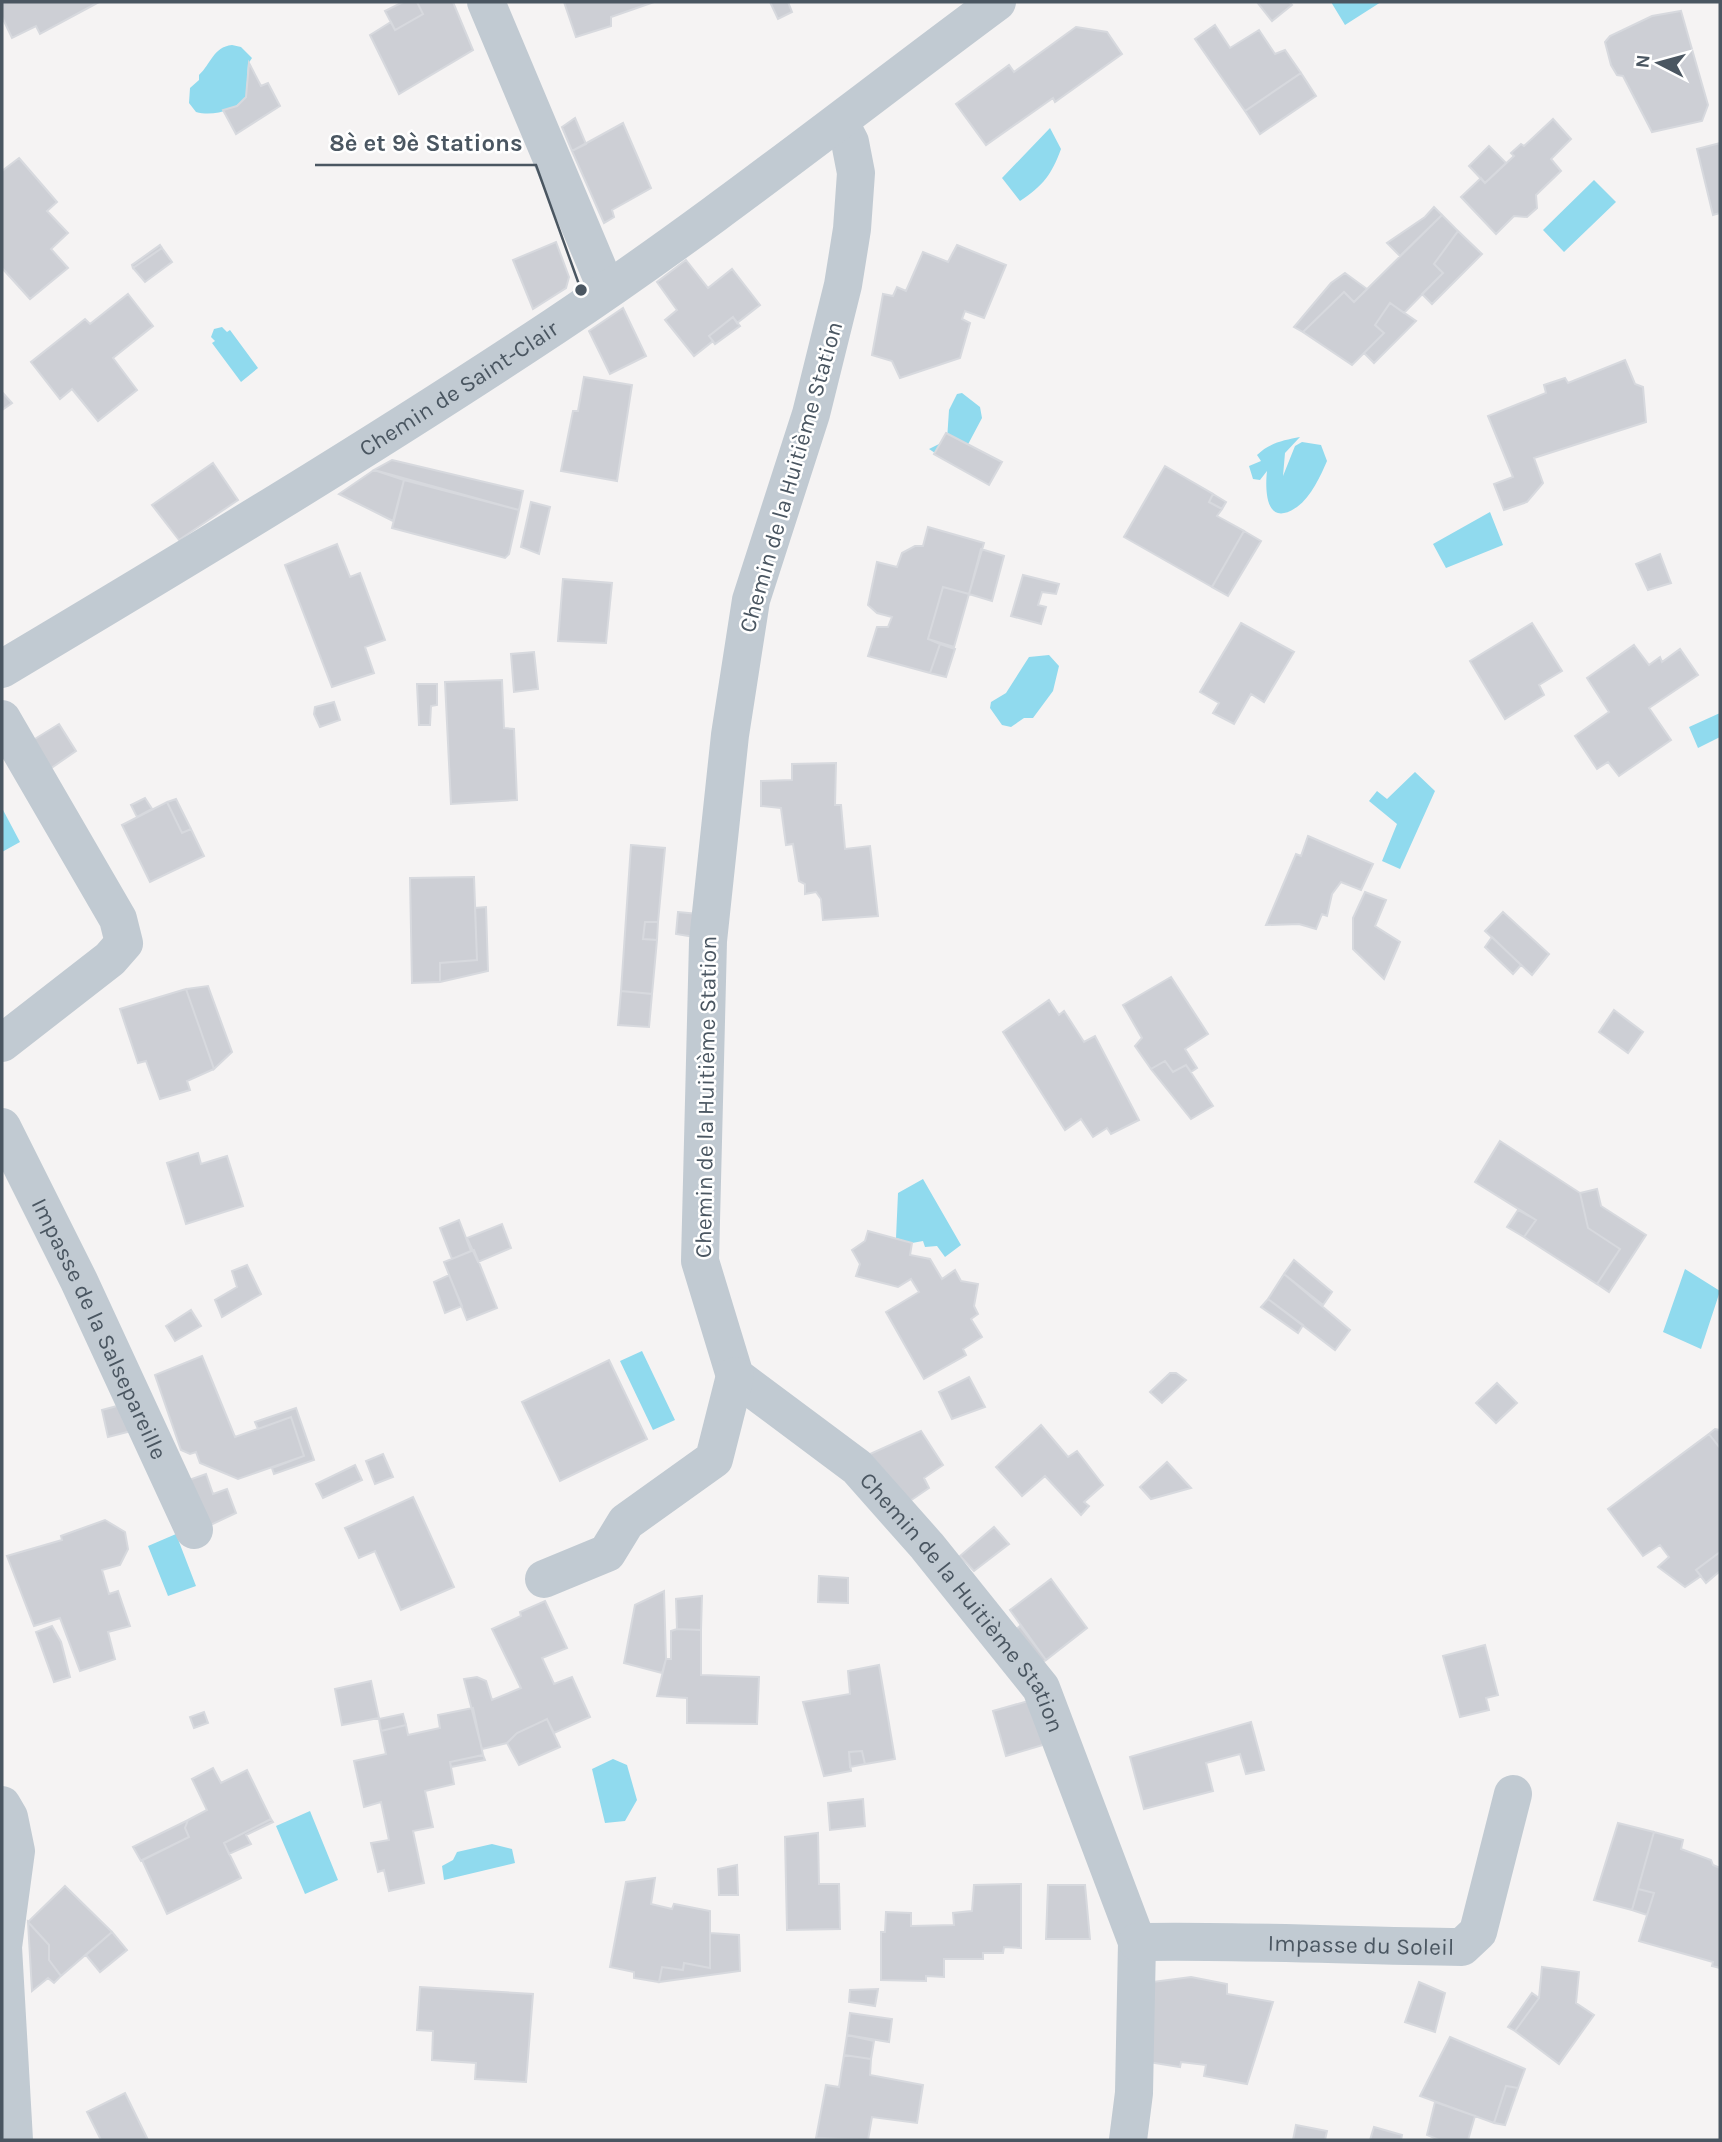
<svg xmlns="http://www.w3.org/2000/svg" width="1722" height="2142" viewBox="0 0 1722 2142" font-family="Karla,sans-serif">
<rect width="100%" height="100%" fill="#f5f3f3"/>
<path fill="#90daee" d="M1331 2H1381L1345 25Z
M232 45 241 47 252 58 248 64 246 97C236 110 213 117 196 112L189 103 190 88 199 80V75C211 64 213 47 232 45Z
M1050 128 1061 149C1052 174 1043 186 1020 201L1002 178Z
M1594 180 1616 202 1564 252 1543 230Z
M222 327 227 332 230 330 258 368 241 382 212 343 215 341 211 337 214 329Z
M962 393 980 407 982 418 956 467 929 449 947 440 949 410 957 394Z
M1300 437 1285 453 1283 476 1295 446 1302 442 1321 445 1327 461C1321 475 1311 497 1297 507 1265 529 1265 489 1267 471L1260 480 1253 479 1249 466 1261 461 1257 455C1269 443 1284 440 1300 437Z
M1490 512 1503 545 1446 568 1433 544Z
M1049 655 1059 666 1053 691 1033 718H1024L1011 727 1002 725 990 708 991 702 1006 693 1029 657Z
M1720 713V737L1698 748 1689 727Z
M1415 772 1435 791 1400 869 1382 861 1397 824 1369 801 1377 791 1387 799Z
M2 808 20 842 2 852Z
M923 1179 961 1245 945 1257 937 1246 925 1247 923 1241 912 1243 896 1238 898 1193Z
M1685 1269 1720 1291 1701 1349 1663 1332Z
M642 1351 675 1420 653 1430 620 1361Z
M176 1534 196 1586 168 1596 148 1546Z
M613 1759 627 1765 637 1800 625 1821 605 1823 592 1769Z
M310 1811 338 1880 305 1894 276 1826Z
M492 1844 512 1849 515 1863 444 1880 442 1866 453 1860 457 1852Z"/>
<path fill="#cdcfd5" stroke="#d7d9de" stroke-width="2" d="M2 2H99L40 34 36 26 12 38 2 17Z
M403 2H417L423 14 395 30 385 11Z
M417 2H453L473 50 399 94 370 35 391 22 395 30 423 14Z
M564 2H654L611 17V26L576 37Z
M770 2H788L792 12 778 19Z
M1257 2H1289L1292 5 1272 21Z
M1681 11 1708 105 1702 121 1652 132 1623 76 1617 75 1611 65 1605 42 1610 36 1652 16Z
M1215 25 1230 48 1259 30 1275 54 1285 50 1301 73 1245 111 1195 39Z
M1076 27 1107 32 1122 54 1055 102 1053 98 986 145 956 104 1009 65 1014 72Z
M249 63 261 86 268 83 280 106 236 134 223 110 237 106 246 97Z
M1301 73 1316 96 1260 134 1245 111Z
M575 118 586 144 572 151 562 127Z
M1553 119 1571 139 1551 159 1561 171 1536 195 1537 208 1527 217 1514 216 1496 234 1461 197 1481 178 1485 183 1514 156 1511 153 1521 144 1524 146Z
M623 123 651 188 612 210 614 217 604 223 572 151Z
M1720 143V213L1713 215 1697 149Z
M1489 146 1506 163 1485 183 1469 166Z
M19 158 57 202 47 211 68 233 51 249 68 268 30 299 2 268V171Z
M1434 207 1442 215 1400 256 1387 243 1425 217Z
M1442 215 1458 231 1434 264 1443 273 1404 313 1390 303 1375 325 1384 333 1352 365 1303 332 1344 292 1354 302Z
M1458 231 1482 254 1432 304 1422 294 1443 273 1434 264Z
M556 242 569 277 566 288 533 309 513 260Z
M160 245 162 248 133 268 132 265Z
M957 245 1006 265 984 318 965 311 962 319 970 323 960 358 900 378 892 361 872 355 883 294 893 296 897 287 906 291 923 252 948 262Z
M162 248 172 262 145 282 133 268Z
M686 260 708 288 732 269 760 305 737 323 733 317 709 336 713 341 694 356 665 320 677 310 657 282Z
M1345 273 1367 289 1354 302 1344 292 1303 332 1294 327 1331 283Z
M128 294 153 326 113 358 137 390 98 421 72 389 60 399 31 362 85 319 90 324Z
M1390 303 1416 321 1374 363 1364 353 1384 333 1375 325Z
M623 308 646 356 610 374 589 331Z
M733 317 740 326 715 344 709 336Z
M1625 360 1635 384 1643 387 1646 422 1534 458 1543 483 1527 502 1504 510 1494 484 1513 477 1488 416 1546 393 1544 385 1565 378 1568 383Z
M584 377 632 385 617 481 561 471 573 411H578Z
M2 392 12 403 2 410Z
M946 433 1002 462 989 485 934 454Z
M392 460 523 491 519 510 374 470Z
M213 463 238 500 179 540 152 505Z
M1165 466 1213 494 1209 502 1222 509 1217 516 1244 531 1212 587 1124 537Z
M374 470 404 480 393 521 339 494Z
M404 480 519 510 509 554 505 558 392 528Z
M1213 494 1226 502 1222 509 1209 502Z
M531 502 550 507 539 554 521 547Z
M928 527 984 543 969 594 943 587 928 639 940 644 930 673 868 656 877 627H888L892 617 877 613 868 605 877 562 897 567 902 553 915 546H923Z
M1244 531 1261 541 1228 596 1212 587Z
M337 544 350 577 360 573 385 640 365 647 374 673 332 687 285 565Z
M981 549 1004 556 992 601 969 594Z
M1660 554 1671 583 1648 590 1636 564Z
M1023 575 1059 584 1056 594 1042 592 1038 605 1046 607 1041 624 1011 616Z
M563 579 612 583 606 643 558 641Z
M943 587 969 594 954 647 928 639Z
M1241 623 1294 652 1264 702 1251 694 1234 724 1213 713 1219 703 1200 692Z
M1532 623 1562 671 1539 685 1544 695 1505 719 1470 661Z
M940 644 955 649 946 677 930 673Z
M1634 645 1649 665 1660 657 1662 662 1680 649 1698 675 1649 708 1671 740 1619 776 1608 762 1597 769 1575 736 1609 712 1587 678Z
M534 652 538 689 514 692 511 654Z
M502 680 504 728 514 729 517 800 451 804 445 682Z
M417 684H437V705L431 706 430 725H419Z
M334 702 340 720 320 727 314 714 315 707Z
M59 724 76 751 47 771 30 742Z
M836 763 835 805H841L845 849 870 846 878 916 823 920 821 899 816 892 805 894V884L799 881 793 844 786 845 781 808 761 806V781L792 780V764Z
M145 798 152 809 137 817 131 805Z
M176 799 191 829 182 833 167 802Z
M167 802 182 833 191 829 204 856 150 882 122 825Z
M1308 836 1373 864 1361 890 1341 882 1332 894 1327 916 1322 914 1316 929 1299 924 1266 925 1296 854 1301 856Z
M631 845 665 848 658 922H645L643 939 657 940 652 994 621 991Z
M474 877 477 960 440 963V982L412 983 410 878Z
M1365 892 1386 900 1375 926 1400 942 1384 979 1353 949V918Z
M486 907 488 971 440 982V963L477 960 475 908Z
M678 912 698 914 695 937 676 934Z
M1503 912 1549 954 1532 975 1485 931Z
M645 922H658L657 940 643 939Z
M1492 937 1521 965 1513 974 1485 947Z
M1171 977 1208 1034 1185 1049 1197 1068 1191 1072 1186 1065 1173 1072 1165 1061 1151 1069 1135 1046 1142 1038 1123 1005Z
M208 986 232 1052 214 1069 186 989Z
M186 989 214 1069 187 1081 190 1090 160 1099 146 1061 138 1063 120 1009Z
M621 991 652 994 649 1027 618 1025Z
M1049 1000 1059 1015 1064 1011 1084 1042 1095 1036 1139 1120 1111 1134 1107 1128 1093 1137 1081 1119 1065 1130 1003 1032Z
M1614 1010 1643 1032 1628 1053 1599 1032Z
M1165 1061 1173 1072 1186 1065 1213 1106 1191 1119 1151 1069Z
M1500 1141 1580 1193 1588 1228 1620 1249 1597 1284 1524 1237 1536 1220 1475 1182Z
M198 1153 201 1164 227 1156 243 1206 186 1224 167 1163Z
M1597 1189 1601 1206 1646 1235 1609 1292 1597 1284 1620 1249 1588 1228 1580 1193Z
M1518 1210 1536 1220 1524 1237 1507 1227Z
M459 1220 471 1251 452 1259 440 1228Z
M502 1224 511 1248 478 1262 467 1238Z
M868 1231 912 1243 910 1255 930 1259 942 1279 955 1270 961 1281 978 1284 974 1306 978 1314 971 1319 982 1337 963 1349 966 1355 924 1379 886 1312 919 1292 911 1279 898 1287 856 1276 860 1264 852 1250 865 1241Z
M474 1250 497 1308 467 1320 444 1262Z
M1294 1260 1332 1292 1323 1305 1284 1274Z
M247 1265 261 1294 222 1317 215 1300 237 1287 232 1271Z
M1284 1274 1350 1330 1335 1350 1268 1299Z
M449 1275 462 1306 445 1313 434 1282Z
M1268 1299 1303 1325 1298 1333 1261 1307Z
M191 1310 201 1326 175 1341 166 1326Z
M202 1356 235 1437 291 1417 304 1456 238 1479 200 1463 196 1452 190 1454 181 1450 155 1375Z
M609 1360 647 1439 560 1481 522 1402Z
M1170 1373H1176L1186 1380 1162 1403 1150 1392Z
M969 1377 985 1407 952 1419 939 1392Z
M1497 1383 1517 1403 1496 1423 1476 1403Z
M132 1402 139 1429 108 1437 102 1410Z
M296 1408 314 1460 274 1474 272 1468 304 1456 291 1417 258 1429 255 1422Z
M1041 1425 1068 1457 1077 1451 1103 1485 1084 1502 1089 1506 1081 1515 1045 1476 1022 1496 996 1467Z
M1715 1429 1720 1430V1448L1709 1434Z
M921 1431 943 1465 924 1478 929 1488 907 1503 861 1458Z
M1709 1434 1720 1448V1552L1696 1570 1701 1576 1685 1587 1658 1567 1669 1557 1660 1545 1643 1556 1608 1509Z
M383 1454 393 1477 375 1484 366 1461Z
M1167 1462 1191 1488 1151 1499 1140 1487Z
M355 1465 362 1480 323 1498 316 1484Z
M206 1474 213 1494 227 1489 236 1513 202 1529 183 1482Z
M413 1497 454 1587 401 1610 375 1551 359 1558 345 1528Z
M105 1520 125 1532 128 1549 120 1565 102 1570 109 1594 118 1591 130 1626 108 1632 115 1659 80 1671 60 1618 34 1626 7 1556 62 1540 61 1536Z
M994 1527 1009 1544 974 1571 960 1556Z
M1720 1552V1571L1706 1583 1696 1570Z
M819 1576 848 1578V1603L818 1602Z
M1051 1579 1087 1628 1046 1660 1010 1610Z
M664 1591 666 1659 662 1673 624 1663 635 1605Z
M702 1596 701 1630 677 1629 676 1599Z
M545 1601 567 1648 542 1658 554 1684 572 1677 590 1717 554 1733 547 1719 517 1733 507 1743 482 1749 464 1679 477 1677 486 1681 492 1700 521 1688 492 1629 521 1616 520 1612Z
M52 1626 61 1642 70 1677 54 1682 36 1632Z
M1020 1626 1046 1660 1036 1666 1009 1635Z
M677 1629 701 1630V1675L759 1677 757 1724 687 1723V1698L657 1696 666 1659H671V1631Z
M1485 1645 1498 1695 1486 1698 1489 1710 1460 1717 1443 1656Z
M879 1665 895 1759 865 1764 862 1751 849 1752 851 1771 824 1776 803 1702 850 1694 848 1671Z
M371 1681 379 1718 342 1725 335 1689Z
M1035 1699 1046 1744 1006 1756 993 1711Z
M473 1708 483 1755 450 1762 454 1784 425 1791 433 1827 413 1831 424 1883 389 1891 384 1870 378 1872 371 1843 389 1840 381 1802 364 1807 354 1761 386 1754 381 1731 406 1725 408 1735 440 1728 438 1715Z
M204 1712 208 1723 194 1728 190 1717Z
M403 1714 406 1725 381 1731 379 1719Z
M547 1719 560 1747 519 1765 507 1743 517 1733Z
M1251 1722 1264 1770 1246 1774 1240 1754 1206 1763 1213 1791 1144 1809 1130 1757Z
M862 1751 865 1764 850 1767 849 1752Z
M483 1755 485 1760 451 1767 450 1762Z
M213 1768 221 1783 247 1770 271 1819 224 1843 241 1878 167 1914 142 1860 189 1837 185 1828 188 1820 207 1810 192 1779Z
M863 1799 865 1826 830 1830 828 1803Z
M271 1819 273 1822 246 1835 251 1844 229 1854 224 1843Z
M188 1820 185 1828 189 1837 141 1861 133 1847Z
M1618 1823 1654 1832 1632 1910 1594 1900Z
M1654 1832 1683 1840 1681 1849 1711 1860 1713 1865 1720 1868V1968L1712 1966 1713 1962 1639 1941 1654 1893 1638 1889Z
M818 1833 819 1884H839L840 1929 787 1930 785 1837Z
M737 1865 738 1895H719L718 1869Z
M655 1878 651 1904 672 1909 674 1904 710 1911V1968L684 1963 683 1970 662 1967 659 1982 634 1978V1972L610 1967 626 1882Z
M1021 1884V1948L1004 1947 1003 1953H983V1959H944V1977L926 1976V1981L881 1980V1932H885L886 1912 911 1913V1926L954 1925 953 1913 972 1911 974 1885Z
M1048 1885H1085L1090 1939H1046Z
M65 1886 112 1932 61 1976 49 1960V1945L28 1922Z
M1638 1889 1654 1893 1647 1915 1632 1910Z
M28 1922 49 1945V1960L61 1976 54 1983 48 1978 32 1991Z
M112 1932 127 1950 100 1972 86 1955Z
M710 1933 739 1935 740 1971 659 1982 662 1967 683 1970 684 1963 710 1968Z
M1542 1967 1579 1972 1576 2003 1594 2015 1559 2064 1515 2031 1539 1998Z
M1191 1977 1227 1984V1994L1273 2002 1247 2084 1204 2076 1206 2065 1181 2062 1180 2067 1148 2062 1144 1983Z
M1419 1982 1445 1993 1435 2032 1405 2022Z
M420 1987 533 1994 526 2082 475 2079 476 2063 432 2060 433 2031 417 2030Z
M878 1989 875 2006 849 2002 850 1990Z
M1532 1993 1539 1998 1515 2031 1508 2027Z
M850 2013 892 2019 889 2042 847 2035Z
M847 2035 874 2041 871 2059 844 2055Z
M1450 2037 1525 2069 1518 2088 1506 2086 1494 2123 1420 2096Z
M844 2055 871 2059 870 2075 923 2085 917 2123 872 2117 868 2140 816 2138 826 2085 839 2087Z
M1506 2086 1518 2088 1505 2125 1494 2123Z
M125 2093 148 2140H101L87 2112Z
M1435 2102 1475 2116 1468 2140H1439L1427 2135Z
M1296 2125 1327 2131 1325 2140H1293Z
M1374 2127 1402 2135 1401 2140H1370Z"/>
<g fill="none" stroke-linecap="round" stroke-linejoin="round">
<g stroke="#c1cad2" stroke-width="38">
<path d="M486 2 607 290"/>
<path id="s1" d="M840 123 850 142 856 173 852 229 843 285 811 414 751 600 730 735 708 941 700 1261 735 1376 857 1467 927 1546 1041 1688 1137 1942 1134 2093 1128 2140"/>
<path d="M2 719 118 919 124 943 110 959 2 1043"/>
<path id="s2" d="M2 1127 79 1281 194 1530"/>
<path d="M544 1579 607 1553 626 1522 714 1459 735 1376"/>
<path d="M2 1805 9 1817 16 1851 3 1947 14 2140"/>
<path id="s3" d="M1137 1942C1245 1940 1354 1946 1462 1947L1478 1932 1513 1794"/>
</g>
<path stroke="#c1cad2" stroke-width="38" id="s4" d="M2 669C188 558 374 446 555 326 707 225 850 111 997 2"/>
</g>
<g text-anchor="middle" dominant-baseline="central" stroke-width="5" stroke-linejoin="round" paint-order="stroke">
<g font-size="23" fill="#4a5661" stroke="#fff">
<text stroke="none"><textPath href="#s4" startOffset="536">Chemin de Saint-Clair</textPath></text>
<text transform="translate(791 477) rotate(-74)">Chemin de la Huitième Station</text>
<text transform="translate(706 1097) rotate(-89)">Chemin de la Huitième Station</text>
<text stroke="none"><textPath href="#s2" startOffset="224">Impasse de la Salsepareille</textPath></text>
<text stroke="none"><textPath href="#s1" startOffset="1603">Chemin de la Huitième Station</textPath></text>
<text stroke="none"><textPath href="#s3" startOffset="224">Impasse du Soleil</textPath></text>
</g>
</g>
<path fill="none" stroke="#4a5661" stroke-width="2.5" d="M581 290L536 165H315"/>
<circle fill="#4a5661" stroke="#fff" stroke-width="2.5" cx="581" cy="290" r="7"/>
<g font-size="24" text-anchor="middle" font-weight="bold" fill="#4a5661" stroke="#fff" stroke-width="5" stroke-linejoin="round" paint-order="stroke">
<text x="426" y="151">8è et 9è Stations</text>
</g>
<rect width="1722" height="2142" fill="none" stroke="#4a5661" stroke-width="7"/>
<g transform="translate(1659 63) rotate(276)" stroke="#ffffff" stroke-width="5" paint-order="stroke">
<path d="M0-5L12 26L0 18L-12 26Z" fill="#4a5661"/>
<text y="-10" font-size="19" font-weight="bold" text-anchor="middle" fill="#4a5661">N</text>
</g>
</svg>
